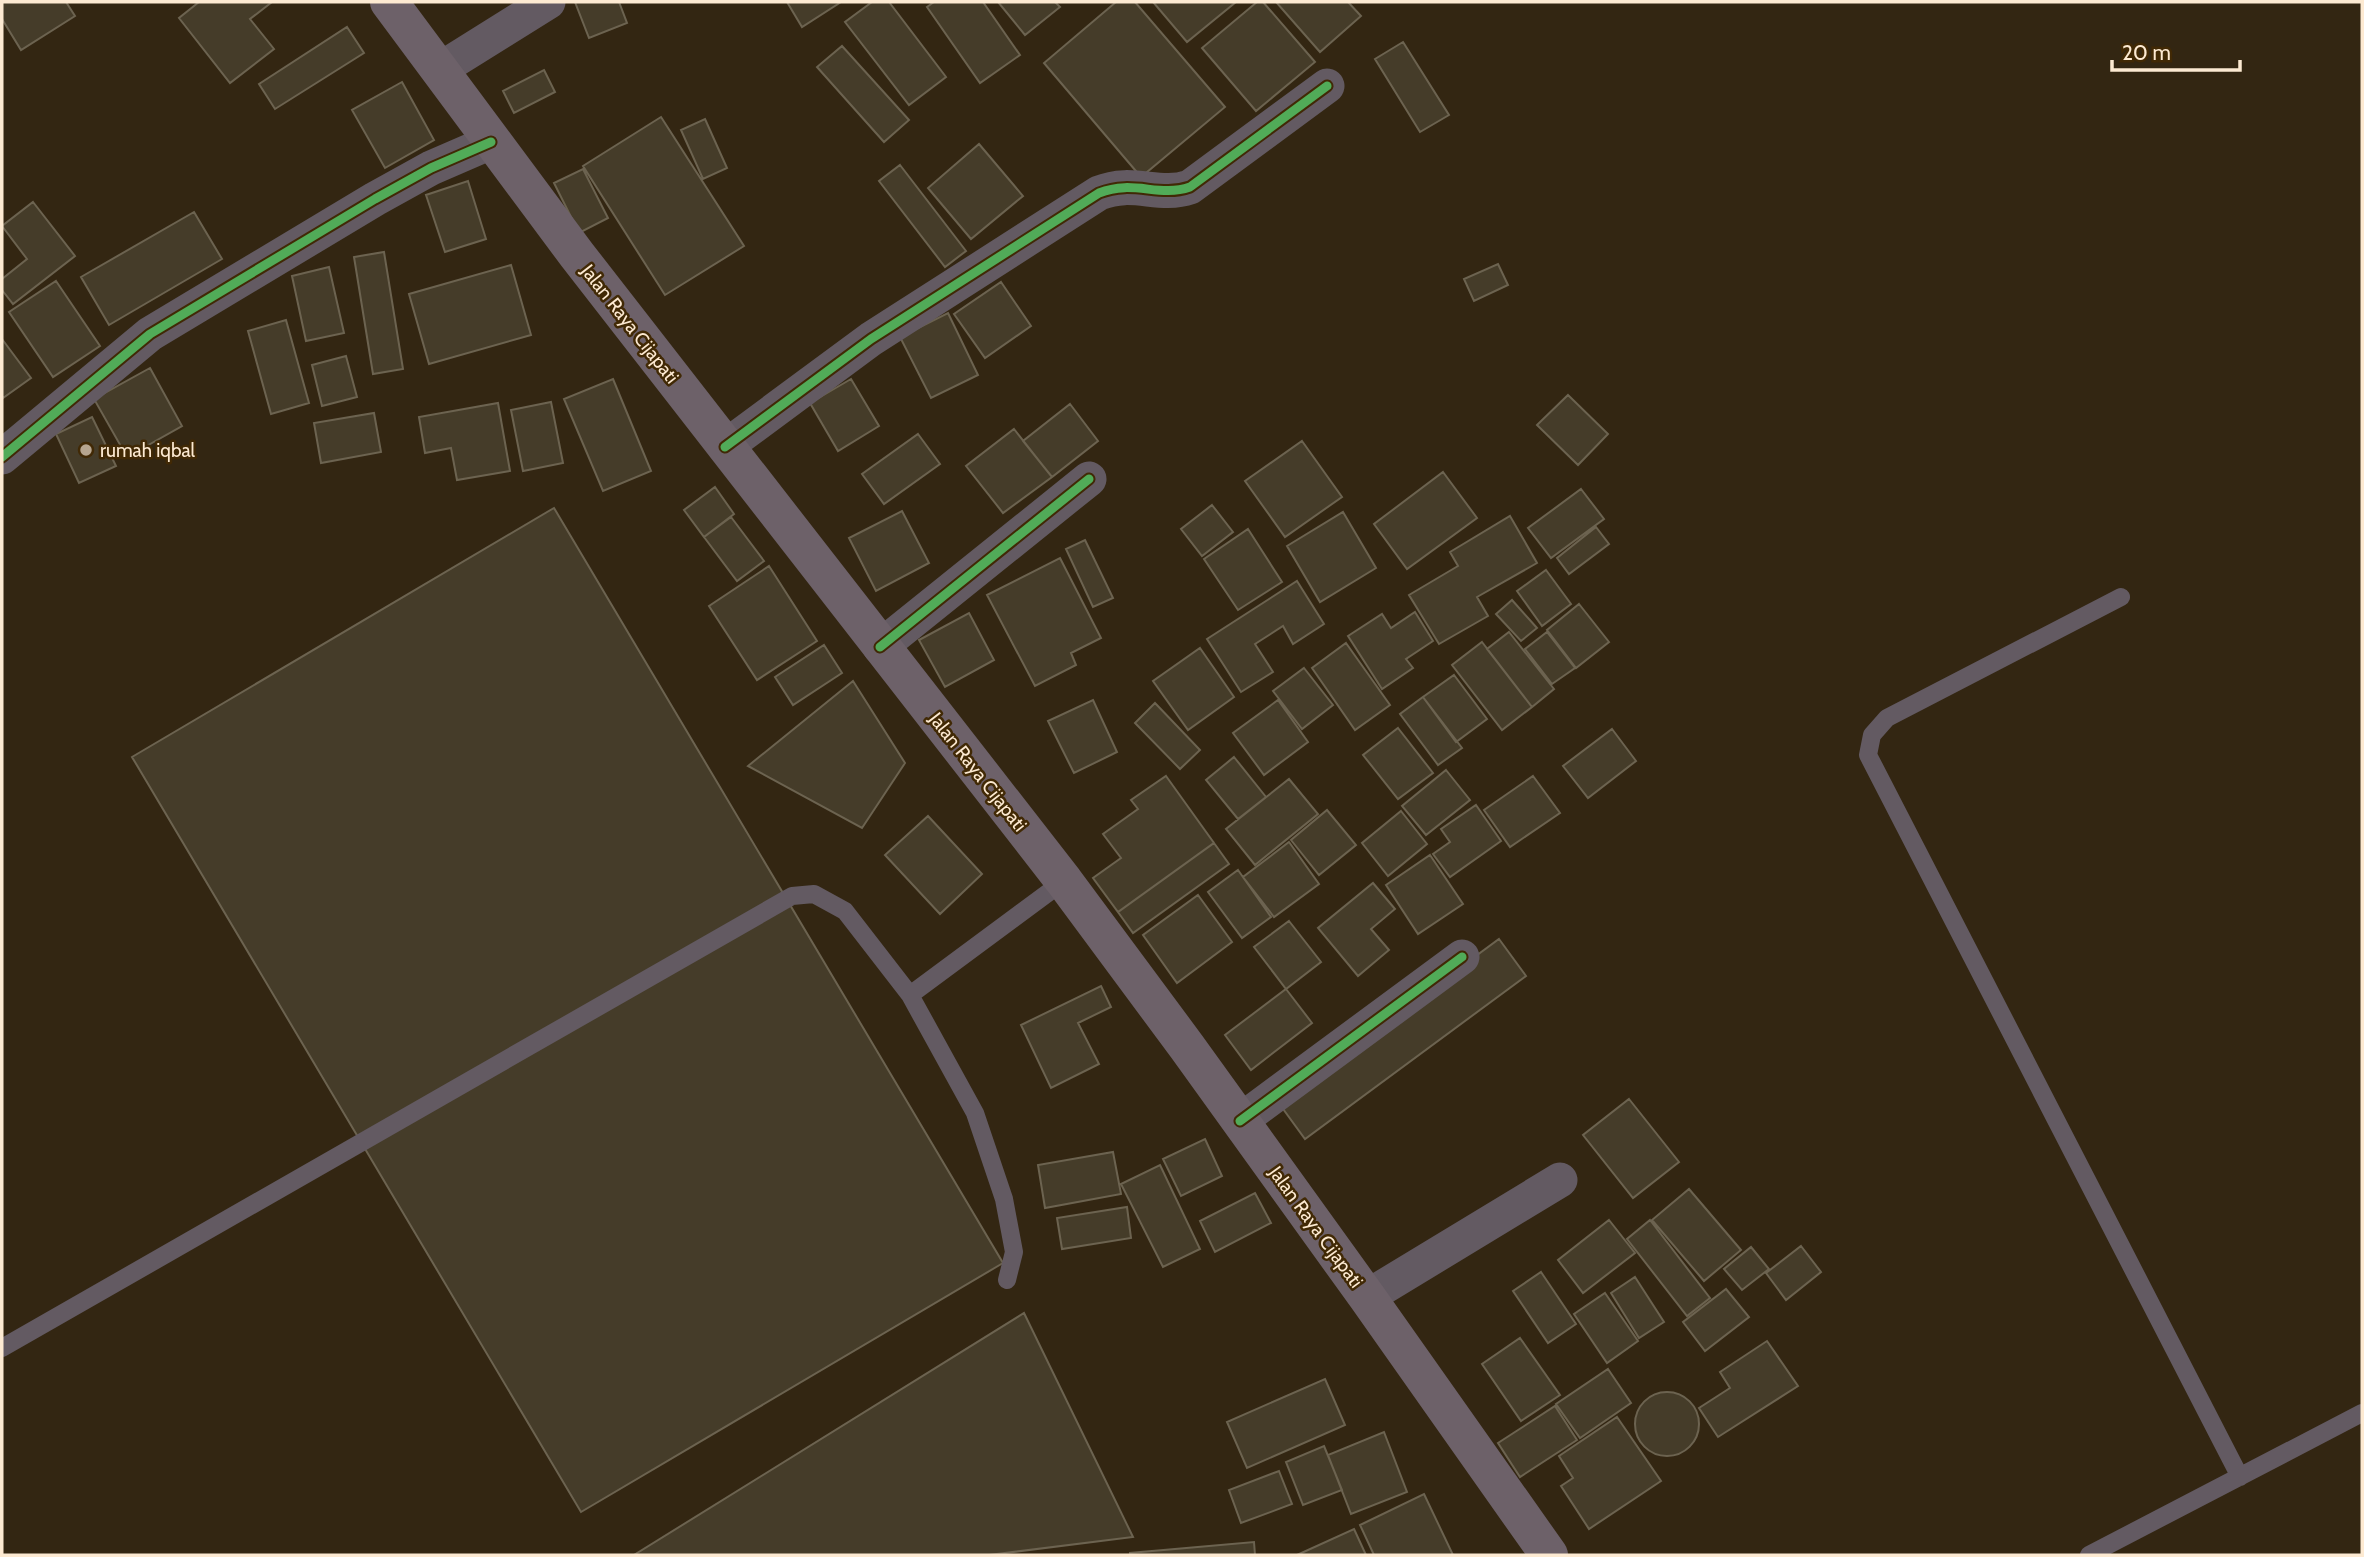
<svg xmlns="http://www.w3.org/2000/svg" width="2364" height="1557" viewBox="0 0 2364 1557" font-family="Cabin,sans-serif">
<rect width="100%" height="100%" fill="#332612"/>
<path fill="#453c29" stroke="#6c6350" stroke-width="2" d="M2 2H66L75 16 21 50 2 19Z
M199 2H272L250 19 274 49 230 83 179 18Z
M575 2H619L627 23 589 38Z
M787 2H841L802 27Z
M872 2H889L946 77 909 105 845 22Z
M934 2H983L1020 55 980 83 927 7Z
M998 2H1055L1060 7 1025 35Z
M1116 2H1135L1225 107 1141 177 1044 63Z
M1153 2H1236L1187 42Z
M1257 2H1263L1315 62 1256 111 1202 48Z
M1276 2H1348L1361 16 1320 52Z
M347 27 364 53 275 109 259 84Z
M1403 42 1449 115 1420 132 1375 59Z
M842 46 909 120 884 142 817 67Z
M544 70 555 92 514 113 503 91Z
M402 82 434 140 385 168 352 110Z
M661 117 744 246 665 295 583 166Z
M705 119 727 168 703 179 681 130Z
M979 144 1023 196 971 239 928 188Z
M900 165 966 251 945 267 879 181Z
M583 169 608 218 579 233 554 183Z
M468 181 486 239 445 252 426 195Z
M33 202 75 256 13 304 2 290V279L27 259 2 226Z
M194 212 222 259 109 325 81 277Z
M384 252 403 369 373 374 354 257Z
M1498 264 1508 285 1474 301 1464 279Z
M511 265 531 335 429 364 409 294Z
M329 267 344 333 306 341 292 276Z
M56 281 100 346 53 377 9 312Z
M1001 282 1031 326 985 358 954 314Z
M948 313 978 375 931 398 900 337Z
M286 320 309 403 271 414 248 331Z
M2 339 31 378 3 398 2 396Z
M346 356 357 397 322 406 312 365Z
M150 368 182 426 127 457 94 399Z
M613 379 651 471 603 491 564 399Z
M851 379 879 426 838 451 810 403Z
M1568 395 1608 434 1578 465 1537 425Z
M551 402 563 463 523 471 511 410Z
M498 403 510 471 457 480 451 448 425 453 419 417Z
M1070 404 1098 441 1052 477 1023 441Z
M374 413 381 452 321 463 314 423Z
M92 417 116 466 79 483 56 434Z
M1014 429 1052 477 1003 513 966 466Z
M918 434 940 464 884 504 862 474Z
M1302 441 1342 497 1285 537 1245 481Z
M1443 472 1477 518 1407 569 1374 524Z
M715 487 734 514 704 537 684 510Z
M1581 489 1604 519 1551 558 1528 528Z
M1212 505 1233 532 1202 556 1181 529Z
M554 508 1003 1263 581 1512 132 757Z
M902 511 929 563 876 591 849 538Z
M1343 512 1376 568 1320 602 1287 546Z
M1510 516 1537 563 1477 597 1488 616 1439 644 1409 595 1458 566 1450 552Z
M731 517 764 561 737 581 704 537Z
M1596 527 1609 544 1569 574 1557 558Z
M1248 529 1282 582 1238 610 1204 559Z
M1085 540 1113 598 1093 607 1066 549Z
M1060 558 1101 638 1071 653 1076 665 1035 686 987 595Z
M769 566 817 641 757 680 709 606Z
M1546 570 1571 604 1542 626 1517 591Z
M1297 581 1324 624 1293 644 1283 626 1255 644 1273 672 1241 692 1207 639Z
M1512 600 1537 628 1521 641 1496 614Z
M1579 604 1609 642 1576 668 1547 630Z
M1415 612 1433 641 1406 659 1413 668 1382 689 1348 636 1382 614 1391 628Z
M969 613 994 660 945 687 919 640Z
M1509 632 1554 689 1532 707 1487 649Z
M1547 632 1575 668 1552 684 1525 649Z
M1482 642 1532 707 1502 730 1452 665Z
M1346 643 1390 705 1355 730 1312 668Z
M824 645 842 673 793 705 775 677Z
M1200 648 1234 697 1188 730 1153 681Z
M1304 668 1333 705 1302 729 1273 691Z
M1454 675 1487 719 1456 742 1423 697Z
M853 681 905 763 862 828 748 766Z
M1423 697 1462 748 1438 765 1400 714Z
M1093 700 1117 752 1074 773 1048 721Z
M1278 700 1308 742 1264 775 1233 733Z
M1155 703 1200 750 1180 769 1135 723Z
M1398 728 1433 773 1398 799 1363 755Z
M1612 729 1636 761 1588 798 1563 766Z
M1234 757 1266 797 1238 819 1206 780Z
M1446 770 1470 800 1426 835 1402 806Z
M1166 776 1214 843 1118 912 1093 878 1121 858 1103 834 1138 809 1131 800Z
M1533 776 1560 813 1510 847 1484 810Z
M1289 779 1318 814 1255 865 1226 829Z
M1476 805 1501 841 1450 877 1433 854 1450 842 1441 829Z
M1327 810 1356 845 1319 875 1291 840Z
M1401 811 1427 844 1388 876 1362 843Z
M928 816 982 874 940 914 885 855Z
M1289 842 1319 884 1274 917 1243 877Z
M1214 843 1229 864 1133 933 1118 912Z
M1430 855 1463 904 1418 934 1386 885Z
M1238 870 1271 917 1242 938 1208 892Z
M1373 883 1395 909 1371 929 1389 950 1358 976 1318 928Z
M1198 895 1232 942 1177 983 1143 935Z
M1289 921 1321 962 1286 989 1254 947Z
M1499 939 1526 976 1305 1139 1278 1102Z
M1101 986 1111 1007 1078 1023 1099 1064 1051 1088 1021 1025Z
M1286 989 1312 1023 1251 1070 1225 1035Z
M1629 1099 1679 1162 1633 1198 1583 1135Z
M1205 1139 1222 1176 1181 1196 1163 1159Z
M1113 1152 1121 1194 1045 1208 1038 1165Z
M1160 1165 1200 1249 1163 1267 1121 1184Z
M1689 1189 1741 1250 1704 1281 1652 1220Z
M1255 1193 1271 1223 1215 1252 1200 1221Z
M1127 1207 1131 1238 1062 1249 1057 1218Z
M1609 1220 1635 1253 1583 1293 1558 1260Z
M1650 1220 1710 1298 1687 1316 1627 1239Z
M1801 1246 1821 1272 1786 1300 1766 1273Z
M1751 1247 1769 1269 1742 1290 1724 1269Z
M1541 1272 1576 1324 1548 1343 1513 1291Z
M1635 1277 1664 1322 1639 1338 1611 1293Z
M1726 1289 1749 1317 1705 1351 1683 1322Z
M1605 1293 1638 1341 1607 1363 1574 1314Z
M1024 1313 1133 1537 989 1555H634Z
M1520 1338 1560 1395 1521 1421 1482 1364Z
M1767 1341 1798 1386 1718 1437 1699 1408 1730 1388 1720 1372Z
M1608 1369 1631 1403 1580 1438 1556 1404Z
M1325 1379 1345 1425 1247 1468 1227 1422Z
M1635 1424a32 32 0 1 1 64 0a32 32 0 1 1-64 0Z
M1555 1406 1577 1440 1520 1477 1498 1443Z
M1617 1417 1661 1481 1589 1529 1561 1486 1573 1478 1559 1456Z
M1384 1432 1407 1492 1351 1514 1328 1455Z
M1324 1446 1342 1490 1303 1505 1286 1462Z
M1279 1471 1292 1504 1241 1523 1229 1490Z
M1424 1494 1453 1555H1374L1360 1525Z
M1354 1529 1366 1555H1297Z
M1254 1542 1255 1555H1130V1553Z"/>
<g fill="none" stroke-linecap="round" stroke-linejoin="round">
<path stroke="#635a62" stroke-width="18" d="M2121 597 1887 718 1872 735 1868 755 2240 1477
M910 995 1064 881
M2 1348 792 896 814 894 845 911 910 995 975 1113 1004 1199 1014 1252 1007 1280
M2089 1555 2362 1413"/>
<path stroke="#635a62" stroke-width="35" d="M439 70 548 2
M725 447 871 339 1099 193C1134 179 1158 198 1190 187L1327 86
M2 457 150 334 375 199 431 168 491 142
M880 647 1089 479
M1240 1121 1462 957
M1367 1297 1560 1180"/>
<path stroke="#6d6169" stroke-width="38" d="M389 2 577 255 1064 881 1187 1047 1367 1297 1549 1555"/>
<g stroke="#412905" stroke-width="13">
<path id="cycleway" d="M725 447 871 339 1099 193C1134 179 1158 198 1190 187L1327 86
M2 457 150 334 375 199 431 168 491 142
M880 647 1089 479
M1240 1121 1462 957"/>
</g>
<use href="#cycleway" stroke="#51ab58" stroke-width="9"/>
</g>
<circle fill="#b6a58f" stroke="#412905" stroke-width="2.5" cx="86" cy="450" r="7"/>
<g text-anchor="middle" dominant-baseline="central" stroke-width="5" stroke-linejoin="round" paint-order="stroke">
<g font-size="19" fill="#fdead2" stroke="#412905">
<text transform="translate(630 324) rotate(52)">Jalan Raya Cijapati</text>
<text transform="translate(978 772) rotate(52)">Jalan Raya Cijapati</text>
<text transform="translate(1316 1227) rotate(54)">Jalan Raya Cijapati</text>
</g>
<g font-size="19" fill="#fdead2" stroke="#412905" text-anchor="start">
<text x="100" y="450">rumah iqbal</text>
</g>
</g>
<rect width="2364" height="1557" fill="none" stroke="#fdead2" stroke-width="7"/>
<path d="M2112 60v10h128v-10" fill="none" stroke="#fdead2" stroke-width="3.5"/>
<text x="2122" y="60" font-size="21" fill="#fdead2" stroke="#412905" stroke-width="5" paint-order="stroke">20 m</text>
</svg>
